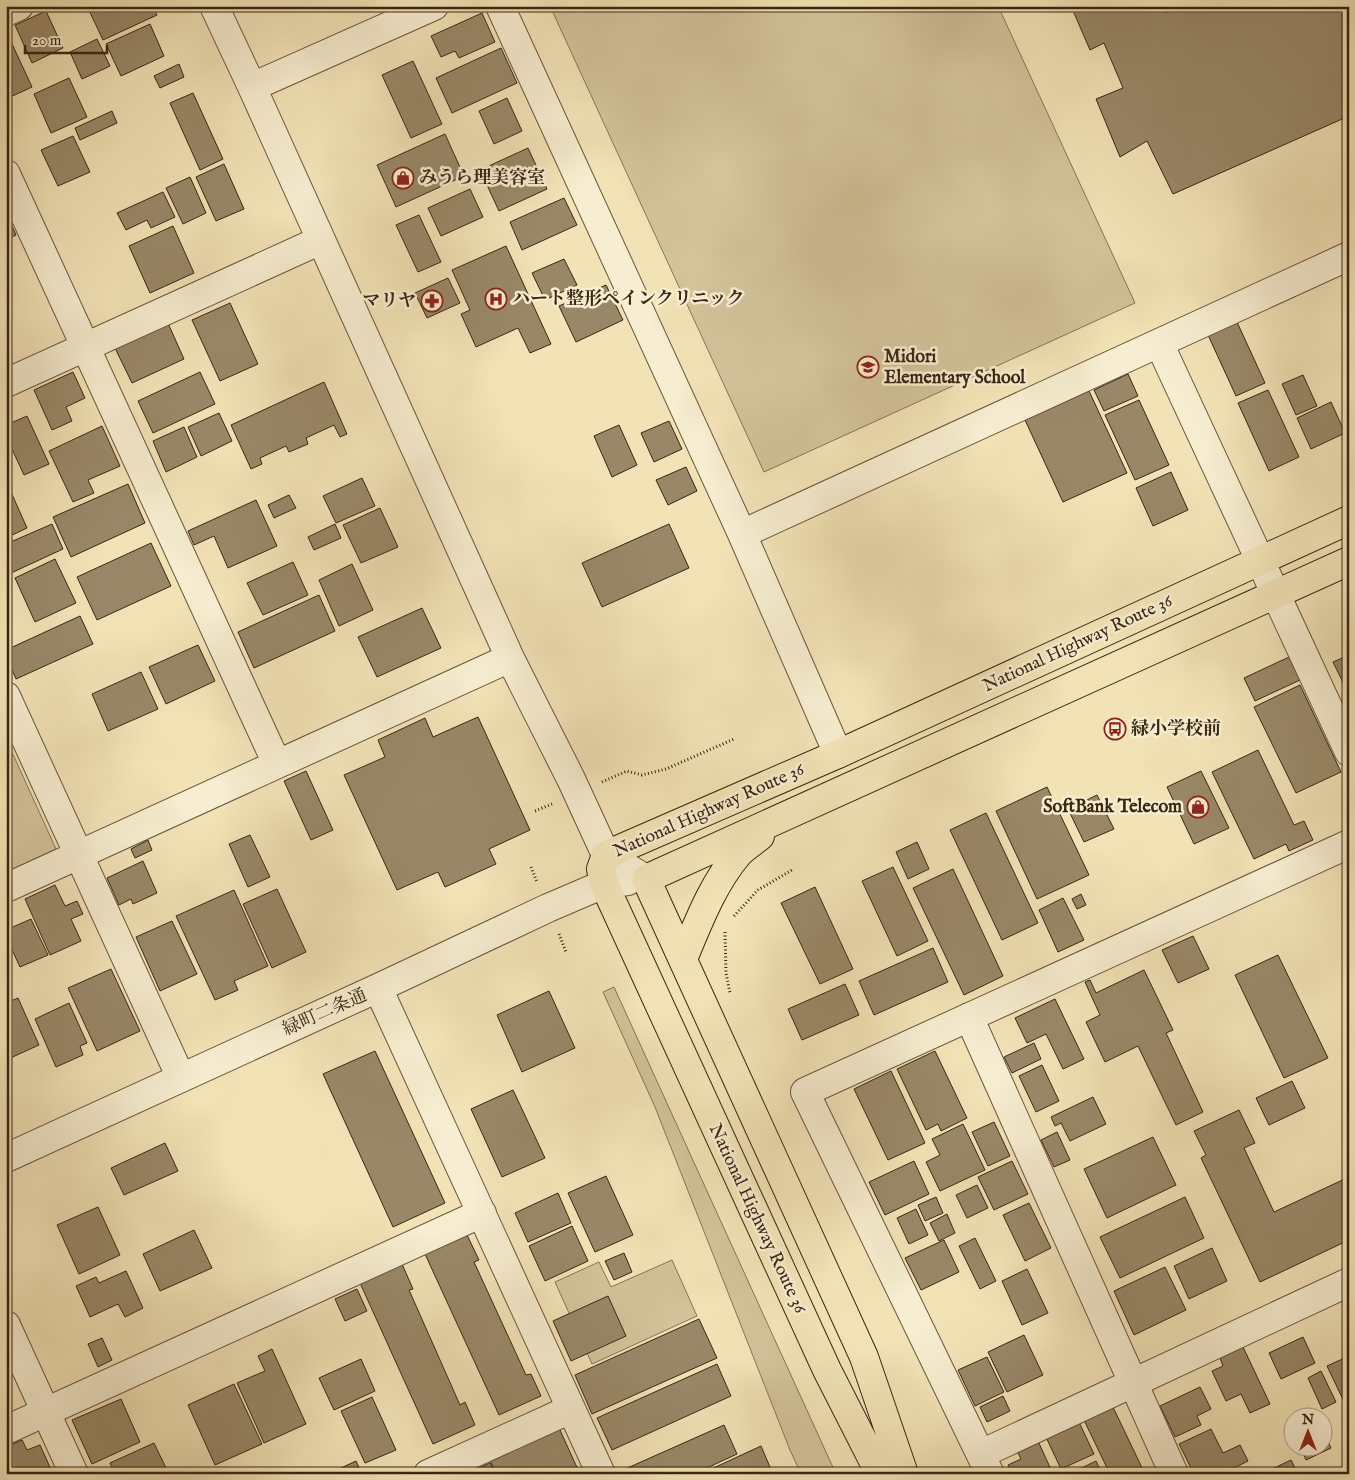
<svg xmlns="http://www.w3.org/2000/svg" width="1355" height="1480" viewBox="0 0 1355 1480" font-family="'IM FELL English','Noto Serif JP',serif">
<rect width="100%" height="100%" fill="#f2e3b6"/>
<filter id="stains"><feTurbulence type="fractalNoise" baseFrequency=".004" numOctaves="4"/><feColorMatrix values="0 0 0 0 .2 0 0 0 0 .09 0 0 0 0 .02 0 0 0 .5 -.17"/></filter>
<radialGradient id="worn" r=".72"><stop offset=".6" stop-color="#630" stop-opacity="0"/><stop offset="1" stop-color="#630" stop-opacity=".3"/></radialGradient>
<path fill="#d3c39a" stroke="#867456" d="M550 6H998L1135 303 764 472Z
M6 739 56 849 6 872Z
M614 987 836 1474H801L790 1450 655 1107 603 992Z
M672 1260 697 1316 592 1364 555 1282 599 1262 611 1287Z"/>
<path fill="#998868" stroke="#392613" d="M87 6H153L157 15 103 40Z
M1071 6H1163L1166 13 1180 6H1341L1349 24V116L1173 194 1147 141 1120 157 1096 99 1123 88 1104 43 1090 50Z
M46 11 63 48 32 63 15 25Z
M482 13 495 42 459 58 455 51 441 57 431 36Z
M150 24 164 56 121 76 106 44Z
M6 31 32 87 6 99Z
M97 39 110 66 82 79 70 52Z
M501 48 517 83 452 113 436 78Z
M413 61 442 124 411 138 382 75Z
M179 64 184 77 160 88 154 76Z
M69 78 87 117 51 133 34 94Z
M193 93 223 159 200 170 170 103Z
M507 98 522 131 494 144 479 111Z
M112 111 117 123 80 140 75 128Z
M445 134 464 176 396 207 377 165Z
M73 136 90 172 58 186 41 150Z
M528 148 547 189 499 211 480 170Z
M224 164 244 209 216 221 196 177Z
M190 177 206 213 183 224 166 188Z
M470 189 483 217 441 236 428 208Z
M163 192 175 217 151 228 147 220 126 230 117 213Z
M564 198 577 225 522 250 510 222Z
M6 213 16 235 6 240Z
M419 215 441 262 418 272 396 225Z
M173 226 194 273 150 293 129 246Z
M506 246 551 344 530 353 518 328 476 347 461 314 470 310 452 270Z
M564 259 577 285 545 300 532 273Z
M448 278 460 303 427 318 415 293Z
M606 285 623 320 576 342 559 306Z
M230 303 258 364 220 381 192 320Z
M167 321 184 359 132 383 114 346Z
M1237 322 1265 383 1236 396 1208 335Z
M73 372 85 398 66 407 72 421 52 430 34 390Z
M200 372 215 404 153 433 138 401Z
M1128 374 1138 396 1104 411 1094 390Z
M1303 375 1317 406 1296 415 1282 384Z
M324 382 347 434 340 437 334 425 306 438 308 444 289 452 286 446 260 458 262 464 251 469 231 425Z
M1268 390 1299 457 1269 471 1238 403Z
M1089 391 1127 473 1063 502 1025 420Z
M1139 400 1169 465 1135 480 1105 415Z
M1331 402 1345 433 1311 449 1297 418Z
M219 413 232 441 201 456 188 427Z
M27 416 49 464 24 475 6 436V425Z
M669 421 682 449 654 462 641 433Z
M619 425 637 465 612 477 594 436Z
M102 426 120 466 88 480 94 493 73 502 49 451Z
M184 427 197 457 166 472 153 441Z
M686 467 697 491 668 505 656 480Z
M1171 472 1188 510 1153 526 1136 488Z
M362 478 375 506 336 523 323 496Z
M128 484 145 523 71 557 53 517Z
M11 492 27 528 6 538V494Z
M289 495 296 508 274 518 268 505Z
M256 500 277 546 228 568 214 536 194 545 188 531Z
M380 508 398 547 361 563 343 525Z
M52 524 63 549 9 574 6 567V544Z
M335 524 341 538 314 550 308 537Z
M669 524 689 568 602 607 582 563Z
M151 543 171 586 97 620 77 577Z
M55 559 76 603 35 622 15 578Z
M293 562 308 595 263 615 247 583Z
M352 564 373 610 339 626 319 580Z
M319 595 335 631 254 668 238 632Z
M422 608 441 648 377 677 358 637Z
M80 616 93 644 16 679 6 656V650Z
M198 645 215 681 166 704 149 667Z
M1349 655V695L1333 662Z
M1289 657 1300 680 1255 701 1244 678Z
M141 672 158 709 108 731 92 694Z
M1300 685 1341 772 1296 793 1254 707Z
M478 717 530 830 489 849 496 864 445 887 438 872 397 890 344 775 385 757 378 740 425 718 433 737Z
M1258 750 1294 825 1304 821 1313 840 1289 851 1286 844 1254 859 1212 772Z
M306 771 333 830 311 840 284 781Z
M1201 771 1229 828 1194 844 1167 787Z
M1047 787 1089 875 1037 899 996 811Z
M1097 795 1114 829 1084 842 1068 809Z
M986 813 1038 923 1002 940 950 830Z
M250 835 270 877 248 887 229 844Z
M148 840 152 850 135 858 131 849Z
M917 842 929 869 908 879 896 852Z
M143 861 157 893 133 904 131 899 119 905 107 878Z
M893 867 928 941 897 956 862 881Z
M953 869 1003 976 964 995 913 888Z
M55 885 65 906 77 901 83 914 71 919 81 941 50 955 25 899Z
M815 887 853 969 820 984 781 903Z
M277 889 306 952 272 968 243 904Z
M234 890 268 966 234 981 238 990 215 1000 176 916Z
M1081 894 1086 905 1077 909 1072 899Z
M1063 898 1084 940 1058 952 1039 910Z
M31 919 48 955 20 967 6 937V930Z
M172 921 197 974 160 991 136 937Z
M1193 936 1209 969 1178 983 1162 950Z
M933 948 948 982 874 1015 859 981Z
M1278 955 1328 1058 1284 1078 1235 975Z
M111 969 140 1031 97 1051 68 988Z
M1144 970 1173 1030 1166 1033 1203 1112 1176 1125 1138 1046 1105 1062 1086 1022 1100 1015 1085 982 1090 980 1096 993Z
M845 984 859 1015 802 1040 788 1009Z
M549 991 575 1048 522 1072 497 1015Z
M18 998 39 1045 6 1060V1003Z
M1055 999 1084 1059 1063 1069 1046 1034 1027 1043 1015 1018Z
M69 1003 87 1043 80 1046 83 1055 56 1067 35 1019Z
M1034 1043 1041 1059 1012 1073 1004 1057Z
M375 1051 445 1203 393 1227 323 1074Z
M935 1051 967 1118 941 1131 938 1124 926 1130 897 1069Z
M1042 1065 1059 1101 1036 1112 1019 1076Z
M891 1071 925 1143 888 1160 854 1089Z
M1292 1081 1305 1108 1269 1125 1256 1098Z
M513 1090 545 1158 502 1177 471 1109Z
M1093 1097 1106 1124 1070 1141 1061 1123 1055 1126 1051 1117Z
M1239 1110 1255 1143 1244 1148 1274 1212 1349 1177V1240L1260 1282 1201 1158 1206 1155 1194 1131Z
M994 1122 1010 1156 988 1166 972 1132Z
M963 1124 985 1170 940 1191 926 1162 940 1155 932 1139Z
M1057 1132 1070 1160 1054 1167 1041 1140Z
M1153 1137 1176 1185 1107 1218 1084 1169Z
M165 1143 178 1171 124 1195 111 1168Z
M914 1161 929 1194 885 1215 869 1182Z
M1012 1161 1028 1194 994 1210 978 1177Z
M606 1176 633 1235 595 1252 568 1193Z
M977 1185 988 1208 967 1218 956 1195Z
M558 1193 571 1223 528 1242 515 1213Z
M936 1197 943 1213 925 1221 918 1205Z
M1185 1197 1204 1238 1120 1278 1100 1237Z
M1029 1203 1051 1248 1025 1261 1003 1215Z
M98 1207 120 1255 79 1274 57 1225Z
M916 1209 928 1235 909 1244 897 1218Z
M947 1214 955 1233 939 1241 930 1223Z
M572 1226 588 1261 545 1281 529 1246Z
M194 1230 212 1268 160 1291 143 1254Z
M467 1235 479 1260 474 1262 526 1375 531 1374 541 1396 499 1415 425 1254Z
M975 1238 996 1281 980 1289 959 1246Z
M944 1240 959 1272 921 1290 905 1258Z
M1212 1248 1227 1281 1189 1299 1174 1266Z
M624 1253 632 1272 614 1280 605 1261Z
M402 1264 413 1289 409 1290 460 1405 465 1402 475 1425 433 1444 360 1283Z
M1165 1267 1186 1310 1134 1335 1114 1291Z
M1027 1269 1048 1313 1022 1325 1002 1281Z
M126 1271 143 1308 125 1317 118 1304 90 1317 76 1286 96 1277 99 1283Z
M357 1289 367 1311 345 1321 335 1299Z
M608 1296 626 1336 571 1361 553 1321Z
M699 1319 717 1358 592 1414 575 1375Z
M1024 1335 1043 1375 1007 1392 988 1352Z
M1303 1337 1315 1363 1281 1379 1269 1353Z
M102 1338 112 1360 98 1367 88 1344Z
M1243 1347 1270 1404 1250 1413 1241 1394 1226 1401 1212 1371 1223 1366 1220 1358Z
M272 1349 306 1424 264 1443 237 1383 265 1371 258 1356Z
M1349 1356V1412L1327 1366Z
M987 1357 1004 1392 975 1406 958 1370Z
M361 1359 375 1391 334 1410 319 1378Z
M717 1364 731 1396 612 1450 597 1418Z
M1321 1371 1336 1402 1322 1409 1308 1378Z
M234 1384 262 1444 215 1465 188 1405Z
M1200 1387 1211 1409 1197 1416 1201 1425 1175 1437 1160 1406Z
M1003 1396 1010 1411 987 1422 980 1407Z
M372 1397 396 1450 365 1463 341 1411Z
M121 1399 140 1442 92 1464 72 1420Z
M1111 1403 1145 1474H1110L1082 1416Z
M1078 1420 1094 1454 1061 1469 1045 1435Z
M724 1425 737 1454 694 1474H624L623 1470Z
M559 1428 580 1474H496L490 1460Z
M1211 1429 1223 1453 1240 1445 1248 1461 1230 1470 1232 1474H1194L1179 1444Z
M1322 1430 1331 1448 1306 1460 1301 1448H1322Z
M22 1440 27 1450 40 1445 53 1474H13L6 1459V1447Z
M1038 1441 1053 1474H1012L1008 1465 1021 1459 1017 1451Z
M154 1443 168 1472 164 1474H115L110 1463Z
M761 1446 773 1474H708L707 1471Z
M1291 1460 1298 1474H1265L1264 1473Z
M356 1461 362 1474H328Z
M1096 1461 1102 1474H1069Z
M490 1463 495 1474H466Z"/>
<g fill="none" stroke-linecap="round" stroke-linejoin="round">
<g stroke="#67553c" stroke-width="30">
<path id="minor" d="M214 6 252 87 510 658 571 779 606 855 646 879
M500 6 742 534 838 754
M6 12 19 6
M252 87 434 6
M6 174 277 764
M1159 343 1349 752
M6 383 321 240
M742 534 1349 256
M6 696 181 1078
M6 888 510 658
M378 988 601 1474
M969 1017 1174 1474
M6 1158 378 988 548 908 604 884 628 881
M6 1325 74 1474
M6 1430 482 1213
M981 1454 1349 1282
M428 1474 571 1409
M990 1474 805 1092 1349 844"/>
</g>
<g stroke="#392613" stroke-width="30">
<path id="highway" d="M683 959C698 923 713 883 739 853 745 847 753 842 760 836
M880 1474 827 1370 604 884 601 869 606 855 838 754 1349 520
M904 1474 864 1357 646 879 1349 561"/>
</g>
<path stroke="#392613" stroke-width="3" stroke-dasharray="1 2.5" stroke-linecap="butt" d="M602 782 627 771 642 775 666 769 734 739
M535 811 552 804
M531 867 537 882
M734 916 758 890 792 870
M725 932 726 973 730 993
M559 934 566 952"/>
<use href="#minor" stroke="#f7edd0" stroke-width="28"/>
<use href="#highway" stroke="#f2e3b6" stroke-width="28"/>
</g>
<defs>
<g id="shop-ring" transform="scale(1.125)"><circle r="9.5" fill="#f7edd0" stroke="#8f2418" stroke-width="1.5"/><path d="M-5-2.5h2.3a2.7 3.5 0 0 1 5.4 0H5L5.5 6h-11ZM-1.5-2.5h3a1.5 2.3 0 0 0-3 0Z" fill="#8f2418"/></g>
<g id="hospital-ring" transform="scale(1.125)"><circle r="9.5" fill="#f7edd0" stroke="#8f2418" stroke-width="1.5"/><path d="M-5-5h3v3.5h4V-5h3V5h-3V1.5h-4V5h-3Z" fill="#8f2418"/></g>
<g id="pharmacy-ring" transform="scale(1.125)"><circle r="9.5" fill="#f7edd0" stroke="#8f2418" stroke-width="1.5"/><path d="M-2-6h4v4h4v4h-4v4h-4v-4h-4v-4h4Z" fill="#8f2418"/></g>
<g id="school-ring" transform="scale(1.125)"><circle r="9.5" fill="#f7edd0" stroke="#8f2418" stroke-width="1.5"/><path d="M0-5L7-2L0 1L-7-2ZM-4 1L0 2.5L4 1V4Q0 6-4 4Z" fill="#8f2418"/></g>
<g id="bus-ring" transform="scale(1.125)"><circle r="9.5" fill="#f7edd0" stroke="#8f2418" stroke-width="1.5"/><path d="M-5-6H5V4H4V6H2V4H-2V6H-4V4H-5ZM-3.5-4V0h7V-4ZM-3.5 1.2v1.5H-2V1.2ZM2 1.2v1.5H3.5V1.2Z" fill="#8f2418"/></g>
</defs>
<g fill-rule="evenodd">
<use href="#shop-ring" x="403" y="178"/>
<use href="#hospital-ring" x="496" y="299"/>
<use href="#pharmacy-ring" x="432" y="301"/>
<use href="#school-ring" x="868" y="367"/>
<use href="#bus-ring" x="1115" y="729"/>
<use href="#shop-ring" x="1198" y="807"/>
</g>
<g text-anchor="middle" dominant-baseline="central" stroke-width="5" stroke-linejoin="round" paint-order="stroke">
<g font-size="18" font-weight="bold" fill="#392613" stroke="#f7edd0" text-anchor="start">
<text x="419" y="178">みうら理美容室</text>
<text x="512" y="299">ハート整形ペインクリニック</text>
<text x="416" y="301" text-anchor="end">マリヤ</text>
<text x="884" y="357">Midori<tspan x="884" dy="21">Elementary School</tspan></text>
<text x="1131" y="729">緑小学校前</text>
<text x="1182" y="807" text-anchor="end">SoftBank Telecom</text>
</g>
<g font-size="18" fill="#392613" stroke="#f7edd0">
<text transform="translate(1078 644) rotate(-25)">National Highway Route 36</text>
<text transform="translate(709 811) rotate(-24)">National Highway Route 36</text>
<text transform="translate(325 1013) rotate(-24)">緑町二条通</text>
<text transform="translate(757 1219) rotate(65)">National Highway Route 36</text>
</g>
</g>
<rect width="1355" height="1480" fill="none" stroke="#f2e3b6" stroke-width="25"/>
<rect x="8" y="8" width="1340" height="1465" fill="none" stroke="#392613" stroke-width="2.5"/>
<rect x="12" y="12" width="1330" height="1455" fill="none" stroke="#392613"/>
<g transform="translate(1308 1432)"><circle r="24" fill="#f7edd0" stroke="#ab9d84"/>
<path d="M0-4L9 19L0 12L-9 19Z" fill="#8f2418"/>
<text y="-8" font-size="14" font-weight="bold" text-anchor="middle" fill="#392613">N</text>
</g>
<path d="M25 45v8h82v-8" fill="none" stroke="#392613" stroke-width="2.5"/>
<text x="32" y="45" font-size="15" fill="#392613" stroke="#f7edd0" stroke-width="4" paint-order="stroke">20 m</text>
<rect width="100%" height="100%" filter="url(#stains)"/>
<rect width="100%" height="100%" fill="url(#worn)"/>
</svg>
